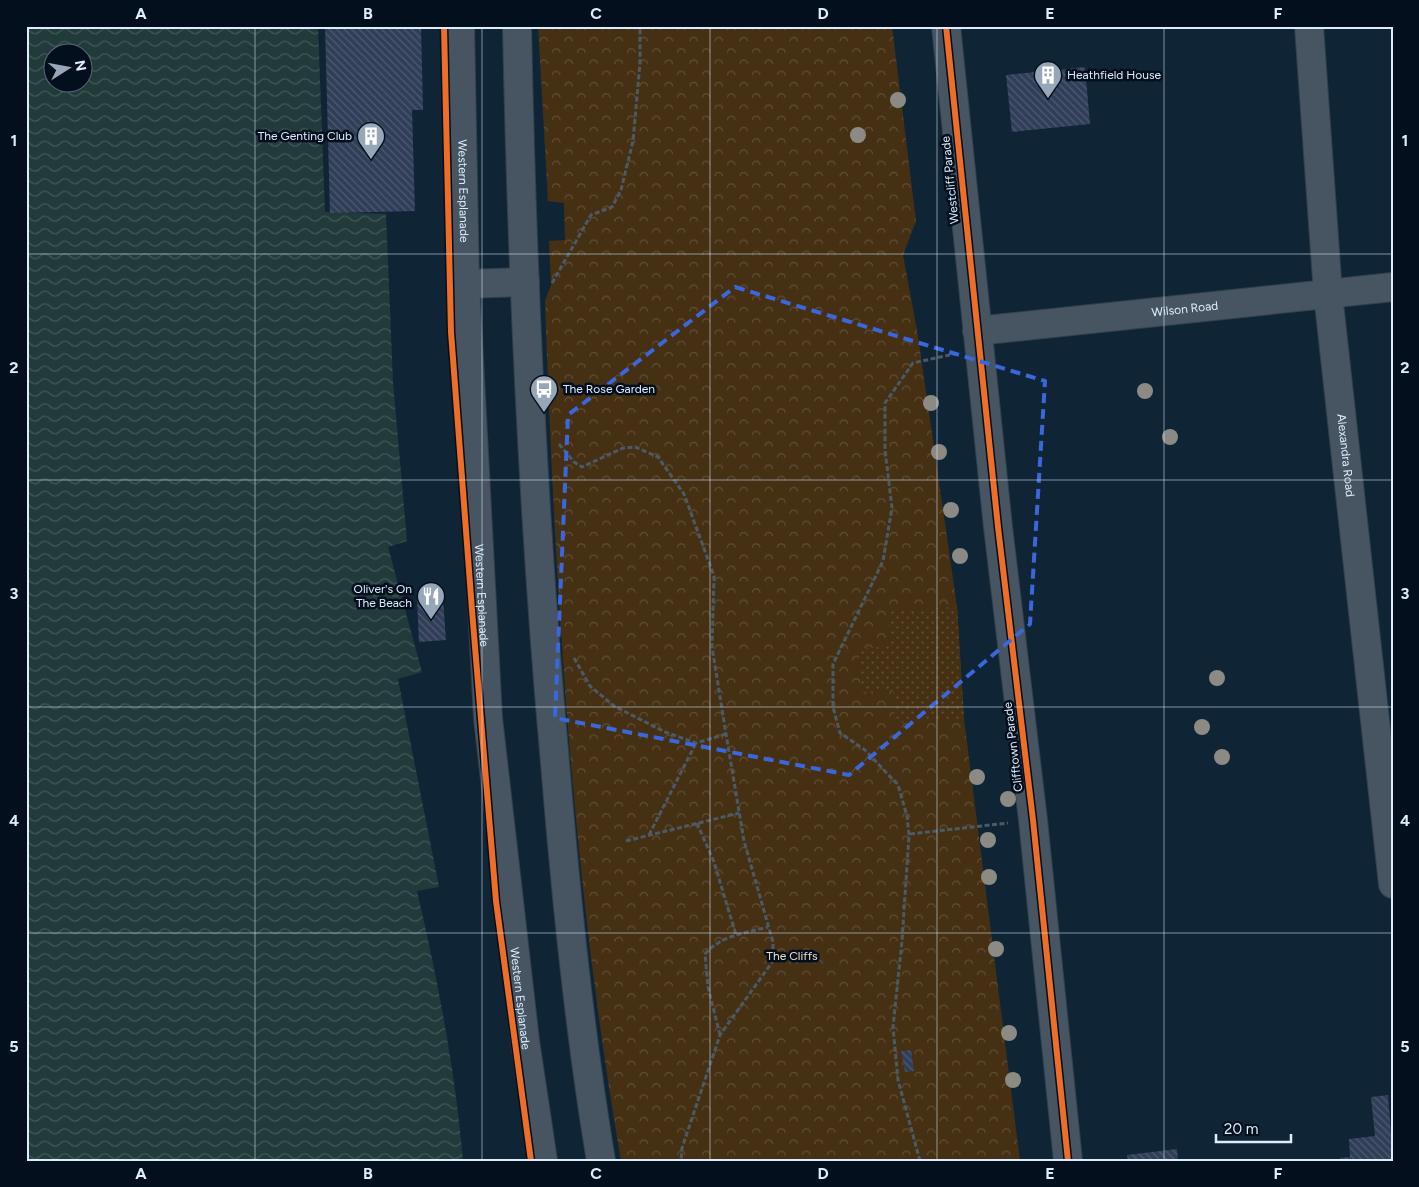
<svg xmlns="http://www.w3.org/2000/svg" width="1419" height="1187" viewBox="0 0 1419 1187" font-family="Figtree,sans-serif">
<defs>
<pattern id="park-crowns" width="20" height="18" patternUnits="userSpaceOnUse" patternTransform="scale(1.25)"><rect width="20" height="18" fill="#463013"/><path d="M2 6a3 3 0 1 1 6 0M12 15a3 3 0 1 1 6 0" fill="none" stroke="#604e36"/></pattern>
<pattern id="garden-dots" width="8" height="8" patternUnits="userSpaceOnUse" patternTransform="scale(1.25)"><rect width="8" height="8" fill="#463013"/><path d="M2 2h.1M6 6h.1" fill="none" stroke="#604e36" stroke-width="1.8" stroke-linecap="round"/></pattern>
<pattern id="water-waves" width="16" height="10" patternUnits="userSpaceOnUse" patternTransform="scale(1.25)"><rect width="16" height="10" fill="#213b3a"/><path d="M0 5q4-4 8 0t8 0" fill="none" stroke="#415858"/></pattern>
<pattern id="building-back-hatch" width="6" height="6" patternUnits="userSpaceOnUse" patternTransform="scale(1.25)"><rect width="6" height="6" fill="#303e58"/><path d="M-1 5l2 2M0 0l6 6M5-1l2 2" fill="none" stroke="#4e5a71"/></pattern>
</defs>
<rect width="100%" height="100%" fill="#0f2536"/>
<path fill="url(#park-crowns)" d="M538 26H892L916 221 903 255 918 336 957 607 964 719 1020 1161H621C572 877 555 589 545 301L551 285 549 241 565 240 564 203 548 201Z"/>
<path fill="url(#garden-dots)" d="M957 607 964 719 895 723 893 690 861 692 858 649 891 646 889 611Z"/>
<path fill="url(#water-waves)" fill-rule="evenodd" d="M26 26H318L325 212 386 214 393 382 407 541 388 547 422 672 398 679 439 887 417 891C438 981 455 1069 463 1161H26ZM52 52H82V82H52Z"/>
<path fill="url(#building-back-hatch)" d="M325 26H421L423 110H412L415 211 330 213Z
M1085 67 1090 124 1012 132 1006 75Z
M443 599 446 640 419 642 417 600Z
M911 1050 914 1071 905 1072 901 1051Z
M1388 1095 1393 1161H1340V1158L1350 1157 1349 1139 1375 1136 1371 1097Z
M1177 1149 1178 1161H1128L1127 1155Z"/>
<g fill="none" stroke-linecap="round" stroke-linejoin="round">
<g stroke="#32404d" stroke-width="30">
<g id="minor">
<path id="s1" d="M460 26 465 284 488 718 525 1041 543 1161"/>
<path d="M517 26C522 272 533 518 555 763 566 896 579 1029 601 1161"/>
<path d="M946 26 998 527 1033 820 1068 1161"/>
<path id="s2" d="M1309 26 1328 294 1393 884"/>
<path d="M465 284 525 282"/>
<path id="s3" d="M977 331 1393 287"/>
</g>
</g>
<path stroke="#4c5a66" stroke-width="3" stroke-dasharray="5 2.5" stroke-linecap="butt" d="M552 283 591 215 612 207 621 190 633 141 640 63V26
M559 444 574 462 582 467 623 448 635 447 658 457 684 494 714 576 712 647 726 734 744 841 773 942V961L720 1035 682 1148 681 1161
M574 658 590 686 614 706 665 732 696 743 726 734
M697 823 714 862 736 935
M910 834 1008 823
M649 835 696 743
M626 841 739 813
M720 1035 708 987 705 954C720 936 745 933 768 927
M920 1161 898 1080 893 1027 902 941 909 835 907 816 898 785 865 750 840 733 833 707V664L883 561 892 508 885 450V403L913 363 954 354"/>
<use href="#minor" stroke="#465561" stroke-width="28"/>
<g stroke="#030f1c" stroke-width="9">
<path id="cycleway" d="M444 26 451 332 472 610 496 901 531 1161
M946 26 998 527 1033 820 1068 1161"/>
</g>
<use href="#cycleway" stroke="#ee6e29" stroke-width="6"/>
</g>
<g fill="#8c8a85">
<circle cx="898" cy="100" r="8"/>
<circle cx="858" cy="135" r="8"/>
<circle cx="1145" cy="391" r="8"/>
<circle cx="931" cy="403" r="8"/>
<circle cx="1170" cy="437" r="8"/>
<circle cx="939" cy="452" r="8"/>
<circle cx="951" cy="510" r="8"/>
<circle cx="960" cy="556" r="8"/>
<circle cx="1217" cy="678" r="8"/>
<circle cx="1202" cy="727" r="8"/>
<circle cx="1222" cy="757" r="8"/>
<circle cx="977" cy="777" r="8"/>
<circle cx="1008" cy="799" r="8"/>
<circle cx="988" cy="840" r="8"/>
<circle cx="989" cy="877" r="8"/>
<circle cx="996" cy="949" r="8"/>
<circle cx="1009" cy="1033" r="8"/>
<circle cx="1013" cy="1080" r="8"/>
</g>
<path fill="none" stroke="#3a66de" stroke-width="4" stroke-dasharray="10 6" stroke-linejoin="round" d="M735 287 1045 381 1030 624 849 775 555 718 568 415Z"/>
<path fill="none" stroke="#ddedfe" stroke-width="1" stroke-opacity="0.55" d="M255 26V1161M482 26V1161M710 26V1161M937 26V1161M1164 26V1161M26 254H1393M26 480H1393M26 707H1393M26 933H1393"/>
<defs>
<g id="building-pin" transform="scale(1.4375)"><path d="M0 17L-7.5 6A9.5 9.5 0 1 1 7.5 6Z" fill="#95a7b8" stroke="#030f1c"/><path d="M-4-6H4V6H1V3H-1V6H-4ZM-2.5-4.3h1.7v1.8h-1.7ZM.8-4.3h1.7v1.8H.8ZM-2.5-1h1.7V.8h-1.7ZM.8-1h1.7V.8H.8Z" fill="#fff"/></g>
<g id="bus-pin" transform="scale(1.4375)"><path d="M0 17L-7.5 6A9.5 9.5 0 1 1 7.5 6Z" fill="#95a7b8" stroke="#030f1c"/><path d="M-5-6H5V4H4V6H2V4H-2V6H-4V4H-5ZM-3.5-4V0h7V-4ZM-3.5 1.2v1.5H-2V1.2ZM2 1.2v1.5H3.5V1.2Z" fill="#fff"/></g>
<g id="restaurant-pin" transform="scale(1.4375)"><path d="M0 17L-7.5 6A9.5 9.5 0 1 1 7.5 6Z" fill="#95a7b8" stroke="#030f1c"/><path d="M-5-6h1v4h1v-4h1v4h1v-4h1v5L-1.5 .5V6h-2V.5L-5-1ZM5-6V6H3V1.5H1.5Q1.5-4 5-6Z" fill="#fff"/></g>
</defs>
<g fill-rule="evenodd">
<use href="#building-pin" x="1048" y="75"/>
<use href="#building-pin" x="371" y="136"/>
<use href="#bus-pin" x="544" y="389"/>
<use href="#restaurant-pin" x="431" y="596"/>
</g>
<g text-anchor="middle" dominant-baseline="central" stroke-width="5" stroke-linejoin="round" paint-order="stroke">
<g font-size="12" fill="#ddedfe" stroke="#030f1c" text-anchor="start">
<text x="1067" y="75">Heathfield House</text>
<text x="352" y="136" text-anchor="end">The Genting Club</text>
<text x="563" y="389">The Rose Garden</text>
<text x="412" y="589" text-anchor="end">Oliver's On<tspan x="412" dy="14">The Beach</tspan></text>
</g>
<g font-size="12" fill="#ddedfe" stroke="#030f1c">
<text transform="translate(950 180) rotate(-96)">Westcliff Parade</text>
<text stroke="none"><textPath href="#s1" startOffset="165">Western Esplanade</textPath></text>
<text stroke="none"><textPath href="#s3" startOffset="209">Wilson Road</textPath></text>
<text stroke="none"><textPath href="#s2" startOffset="431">Alexandra Road</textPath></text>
<text stroke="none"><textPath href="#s1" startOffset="570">Western Esplanade</textPath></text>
<text transform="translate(1013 747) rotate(-97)">Clifftown Parade</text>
<text stroke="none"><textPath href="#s1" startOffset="975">Western Esplanade</textPath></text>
</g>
<g font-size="12" fill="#f2dcc5" stroke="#030f1c">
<text x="792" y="956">The Cliffs</text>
</g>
</g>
<rect width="1419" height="1187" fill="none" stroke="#030f1c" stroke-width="55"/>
<g transform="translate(68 68) rotate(79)"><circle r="24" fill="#030f1c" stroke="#5a6876"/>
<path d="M0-4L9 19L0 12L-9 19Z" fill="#95a7b8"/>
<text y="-8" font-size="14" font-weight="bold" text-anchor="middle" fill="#ddedfe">N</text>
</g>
<path d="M1216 1134v8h75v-8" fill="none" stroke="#ddedfe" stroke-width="2.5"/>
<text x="1224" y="1134" font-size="15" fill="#ddedfe" stroke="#030f1c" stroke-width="4" paint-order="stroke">20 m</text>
<rect x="28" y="28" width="1364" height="1132" fill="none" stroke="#ddedfe" stroke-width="2"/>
<g font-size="16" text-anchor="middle" font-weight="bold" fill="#ddedfe">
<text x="141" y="19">A</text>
<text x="368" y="19">B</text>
<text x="596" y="19">C</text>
<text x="823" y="19">D</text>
<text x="1050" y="19">E</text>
<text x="1278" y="19">F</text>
<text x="14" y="146">1</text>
<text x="1405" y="146">1</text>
<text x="14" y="373">2</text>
<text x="1405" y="373">2</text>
<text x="14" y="599">3</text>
<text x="1405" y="599">3</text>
<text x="14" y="826">4</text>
<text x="1405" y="826">4</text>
<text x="14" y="1052">5</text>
<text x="1405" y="1052">5</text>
<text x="141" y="1179">A</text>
<text x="368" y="1179">B</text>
<text x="596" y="1179">C</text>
<text x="823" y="1179">D</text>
<text x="1050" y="1179">E</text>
<text x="1278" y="1179">F</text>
</g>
</svg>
